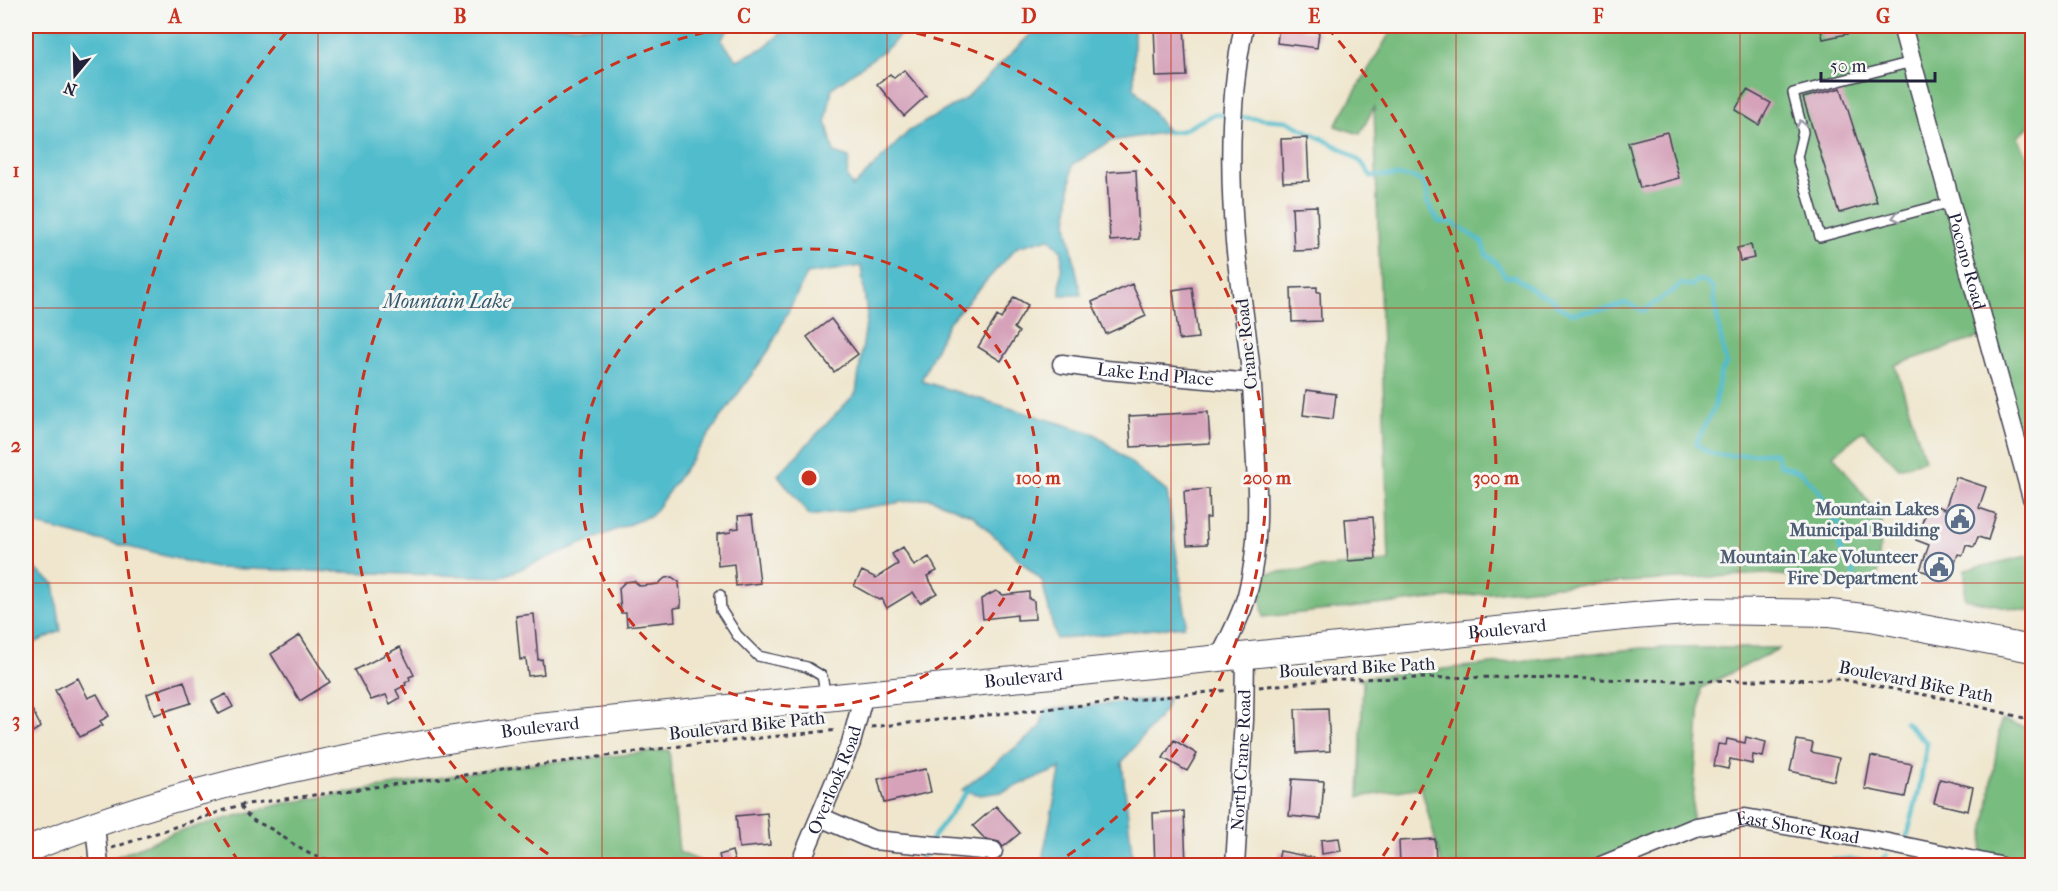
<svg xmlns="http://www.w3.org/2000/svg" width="2058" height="891" viewBox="0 0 2058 891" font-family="'IM FELL French Canon',serif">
<rect width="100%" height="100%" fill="#f6f6f2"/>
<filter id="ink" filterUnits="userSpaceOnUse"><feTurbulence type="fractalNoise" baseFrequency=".0167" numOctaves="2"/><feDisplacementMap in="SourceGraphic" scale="12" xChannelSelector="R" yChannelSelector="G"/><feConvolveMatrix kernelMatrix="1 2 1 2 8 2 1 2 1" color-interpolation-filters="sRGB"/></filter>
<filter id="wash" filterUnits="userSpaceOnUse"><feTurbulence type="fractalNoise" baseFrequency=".008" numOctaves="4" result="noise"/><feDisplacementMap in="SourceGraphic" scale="24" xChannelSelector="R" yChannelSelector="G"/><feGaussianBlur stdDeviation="1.35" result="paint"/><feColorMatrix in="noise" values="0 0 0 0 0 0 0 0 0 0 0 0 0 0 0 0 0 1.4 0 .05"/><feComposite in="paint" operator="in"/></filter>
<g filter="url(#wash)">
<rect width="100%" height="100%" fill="#efe6cd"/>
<path fill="#78bc7f" stroke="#4d6f5d" stroke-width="1.5" d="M1394 26H2032V123L2018 137 2032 166V512L1983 336 1895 365 1925 460 1899 468 1863 431 1833 455 1882 519 1877 583 1765 574 1557 586 1263 617 1259 574 1389 561 1374 107 1360 134 1335 126Z
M2032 555V612L1965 599V570Z
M1642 648H1780L1701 688 1691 832 1593 865H1442L1421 787 1359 797 1363 681 1358 678Z
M2001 720 2032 729V861L1981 854Z
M669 750 679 852 709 865H111V859L173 833 281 804 504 767Z"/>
<path fill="#51bccc" stroke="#3a6f84" stroke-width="1.5" d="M26 26H731L721 40 737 60 763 48 790 26H908L891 45 832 88 826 121 834 153 849 158 847 177 853 187 909 131 965 99 1039 26H1134V88L1168 132 1111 141 1072 165 1067 225 1081 295H1060L1062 251 1049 238 1017 247 948 323 921 381 1095 434 1167 492 1186 618 1184 626 1056 639 1042 581 973 516 929 498 810 516 778 475 856 393 867 316 861 266 807 274 769 350 652 515 501 577 215 568 37 525 26 531Z
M26 562 54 584 61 631 34 643 26 635Z
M1168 698 1165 710 1122 762 1133 863 1131 865H1041L1061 768 1002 792 980 795 962 790 1040 728 1045 710Z"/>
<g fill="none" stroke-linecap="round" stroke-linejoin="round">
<path stroke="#51bccc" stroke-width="4.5" d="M1237 117 1287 121 1344 150 1362 163 1371 176C1392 177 1432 168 1427 202L1439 222H1450L1458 226 1482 242 1486 254 1497 264 1506 277H1515L1536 292 1552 299 1559 307 1571 313 1606 309 1626 303 1644 311C1656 301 1669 295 1681 284L1691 286 1698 280 1705 282 1713 289 1714 301 1726 364 1720 375 1714 408 1696 443C1715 465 1750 451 1776 453L1780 465 1801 472 1821 493 1828 514 1839 523C1840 543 1834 548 1851 563L1854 576
M1168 132 1181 131 1214 114 1228 116
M1905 722 1927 743 1919 790 1907 837
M931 840 967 791
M919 866 923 857
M1831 866 1833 859 1879 861 1887 855"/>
</g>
<g id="blocks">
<path fill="#d5a2ba" d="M1154 26H1184L1187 76 1156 77Z
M1279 26H1302L1301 29 1319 32 1317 48 1277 43Z
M1820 26H1860L1861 31 1823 39Z
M904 70 926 96 904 116 877 84 890 74 894 78Z
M1841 88 1877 202 1839 213 1803 98Z
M1747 90 1771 103 1759 125 1735 110Z
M1667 132 1679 178 1640 188 1628 142Z
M1307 138 1309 181 1283 182 1281 139Z
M1136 170 1139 239 1110 241 1107 172Z
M1317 206 1319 250 1294 251 1292 207Z
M1751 245 1754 258 1740 261 1737 248Z
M1132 284 1146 316 1106 334 1092 302Z
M1192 287 1198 338 1179 340 1173 290Z
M1317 287V292H1320L1321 321 1292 322 1291 288Z
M1014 297 1028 305 1014 328 1019 332 1001 361 978 347 997 316 1001 319Z
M831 319 858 354 834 372 807 337Z
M1306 390 1336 394 1333 419 1303 415Z
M1208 412 1210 443 1131 447 1129 416Z
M1956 477 1986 487 1979 508 1996 514 1988 540 1978 537 1974 547 1966 545 1963 555 1958 554 1949 580 1920 570 1929 545 1916 540 1929 503 1945 509Z
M1209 489 1210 518H1206L1207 544 1187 545 1184 491Z
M752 515 760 583 736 586 734 564 718 566 717 534 731 532V529L739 528 738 516Z
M1373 517 1376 559 1348 561 1345 519Z
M903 547 914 566 929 557 937 571 927 576 937 593 920 603 913 592 887 608 882 599 879 600 854 586 862 571 876 578 898 564 892 554Z
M672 577 679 582 681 607 674 608 675 621 627 626 626 613H621L619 588 625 582 634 581 640 586 658 584 665 578Z
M996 591 1003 595 1029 592V599L1034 601 1035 619 1017 620V615L983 619 981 599Z
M534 614 538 660 542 659 544 674 528 676 526 659 520 660 516 616Z
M300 635 330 682 300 701 271 654Z
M400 647 414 675 409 677 410 680 405 683 406 685 396 690 400 698 390 704 386 695 371 700 355 670Z
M78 678 88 698 97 694 109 716 100 721 103 725 80 737 55 690Z
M184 681 191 703 154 715 147 694Z
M226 694 233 707 219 714 212 701Z
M26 698 41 727 26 736Z
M1328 708 1330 751 1297 753 1295 709Z
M1746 737 1766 742 1763 757 1753 755 1752 764 1730 759 1728 769 1714 766 1718 744 1726 745 1727 739 1745 743Z
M1174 740 1197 754 1187 771 1163 758Z
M1797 740 1813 743 1811 752 1839 758 1834 781 1790 771Z
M1871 756 1912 764 1905 797 1865 789Z
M926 769 931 792 884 803 878 779Z
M1292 779 1324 781 1321 819 1289 816Z
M1940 779 1973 787 1968 811 1934 803Z
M996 806 1020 833 1003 847 999 842 985 839 973 826Z
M1184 811 1186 866H1155L1153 813Z
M767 813 770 845 739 848 736 816Z
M1339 838 1341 851 1322 854 1321 840Z
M1435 839 1436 863 1400 865 1399 841Z
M732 851 736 866H722L719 855Z
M1280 851 1325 860 1324 866H1277Z"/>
</g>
</g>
<g filter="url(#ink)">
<use href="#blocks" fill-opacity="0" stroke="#413f51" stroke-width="1.5"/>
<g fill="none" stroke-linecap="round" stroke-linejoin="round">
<g stroke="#413f51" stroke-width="12">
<path id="service" d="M1912 62 1793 93 1803 132 1797 157 1820 237 1952 202
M720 595 721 610 737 635 758 656 807 667 822 676 826 696"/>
</g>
<g stroke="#413f51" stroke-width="21">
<g id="minor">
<path id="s1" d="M1902 26 2032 498"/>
<path id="s2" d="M1062 364 1106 370 1251 383"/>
<path d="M1220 657C1230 637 1241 616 1247 595 1260 546 1258 495 1255 446 1254 419 1253 391 1250 364 1246 324 1239 283 1235 242 1229 171 1229 96 1244 26"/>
<path d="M820 817 873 840 993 851"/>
<path d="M95 824 99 866"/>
<path id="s3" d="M799 866 851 743 864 694"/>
<path id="s4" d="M1235 866 1244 720 1245 655"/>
<path id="s5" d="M1601 866 1696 827 1745 818 1883 842 1999 866"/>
</g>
</g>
<g stroke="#413f51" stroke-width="28">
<g id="secondary">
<path id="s6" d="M26 850C188 784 356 752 529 728L1634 616 1699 611 1830 613 1871 618 2032 649"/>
</g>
</g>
<path stroke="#413f51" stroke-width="3" stroke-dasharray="4.5 4.5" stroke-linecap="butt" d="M1259 687 1335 679 1511 677 1683 681 1839 679 1953 700 2032 720
M871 727 1229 690
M241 806C252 824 255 820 273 830 285 838 299 849 312 855 335 864 362 860 386 866
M112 848 240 805 681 746 838 730
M63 866 83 858"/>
<use href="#service" stroke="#fff" stroke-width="9"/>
<use href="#minor" stroke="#fff" stroke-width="18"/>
<use href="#secondary" stroke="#fff" stroke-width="26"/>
</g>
<defs><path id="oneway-chevron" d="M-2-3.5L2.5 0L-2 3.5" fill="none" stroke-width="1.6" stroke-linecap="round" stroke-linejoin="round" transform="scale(1.5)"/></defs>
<g stroke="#9c9ca7">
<use href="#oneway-chevron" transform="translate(1801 124) rotate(-101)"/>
<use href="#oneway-chevron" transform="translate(1896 217) rotate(165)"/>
</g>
</g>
<path fill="none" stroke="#c8321e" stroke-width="1.5" stroke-opacity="0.55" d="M318 26V866M602 26V866M887 26V866M1171 26V866M1456 26V866M1740 26V866M26 308H2032M26 583H2032"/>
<g fill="none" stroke="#c8321e" stroke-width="3" stroke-dasharray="10 8">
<circle cx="809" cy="478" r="229"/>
<path d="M563 864A458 458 0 0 1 737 26M881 26A458 458 0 0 1 1055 864"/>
<path d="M239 862A687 687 0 0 1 291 27M1327 27A687 687 0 0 1 1379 862"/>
</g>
<defs>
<g id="civic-ring" transform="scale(1.5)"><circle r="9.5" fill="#f6f6f2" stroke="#5c6f8a" stroke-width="1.5"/><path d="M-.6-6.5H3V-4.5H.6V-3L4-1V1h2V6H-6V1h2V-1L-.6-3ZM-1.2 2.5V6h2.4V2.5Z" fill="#5c6f8a"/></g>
</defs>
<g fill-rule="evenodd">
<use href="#civic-ring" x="1960" y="519"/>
<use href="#civic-ring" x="1939" y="567"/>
</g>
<g text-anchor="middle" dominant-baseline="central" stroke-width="6" stroke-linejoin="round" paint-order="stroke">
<g font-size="18" fill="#22223b" stroke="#f6f6f2">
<text stroke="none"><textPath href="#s1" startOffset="244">Pocono Road</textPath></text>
<text transform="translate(1247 344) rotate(-96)">Crane Road</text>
<text stroke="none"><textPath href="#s2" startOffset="94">Lake End Place</textPath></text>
<text stroke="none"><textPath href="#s6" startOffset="1502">Boulevard</textPath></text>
<text transform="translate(1357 668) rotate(-3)">Boulevard Bike Path</text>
<text stroke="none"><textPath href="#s6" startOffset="1016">Boulevard</textPath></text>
<text transform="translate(1916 682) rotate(11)">Boulevard Bike Path</text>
<text transform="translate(747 726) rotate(-6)">Boulevard Bike Path</text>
<text stroke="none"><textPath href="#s6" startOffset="530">Boulevard</textPath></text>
<text stroke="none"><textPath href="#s4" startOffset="106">North Crane Road</textPath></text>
<text stroke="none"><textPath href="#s3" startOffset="93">Overlook Road</textPath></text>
<text stroke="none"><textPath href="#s5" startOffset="206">East Shore Road</textPath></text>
</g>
<g font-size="18" font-weight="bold" fill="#4e5e75" stroke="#f6f6f2" text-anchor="end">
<text x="1939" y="509">Mountain Lakes<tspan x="1939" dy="21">Municipal Building</tspan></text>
<text x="1918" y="557">Mountain Lake Volunteer<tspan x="1918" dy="21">Fire Department</tspan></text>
</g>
<g font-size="20" font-style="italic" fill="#32586e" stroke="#f6f6f2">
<text x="447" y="301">Mountain Lake</text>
</g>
</g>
<circle cx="809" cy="478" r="9" fill="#c8321e" stroke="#f6f6f2" stroke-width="3"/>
<g font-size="18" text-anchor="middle" font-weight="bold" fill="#c8321e" stroke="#f6f6f2" stroke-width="6" stroke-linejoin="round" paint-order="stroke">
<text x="1038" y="484">100 m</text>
<text x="1267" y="484">200 m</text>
<text x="1496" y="484">300 m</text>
</g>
<rect width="2058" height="891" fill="none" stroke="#f6f6f2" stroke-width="66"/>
<g transform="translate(75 75) rotate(199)" stroke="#f6f6f2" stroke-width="4.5" paint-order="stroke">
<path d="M0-4.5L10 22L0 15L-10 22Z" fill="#22223b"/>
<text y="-9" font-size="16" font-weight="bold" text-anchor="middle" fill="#22223b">N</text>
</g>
<path d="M1821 72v9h114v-9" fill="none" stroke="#22223b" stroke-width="3"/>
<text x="1830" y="72" font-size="18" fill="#22223b" stroke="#f6f6f2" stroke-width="4.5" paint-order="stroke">50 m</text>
<rect x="33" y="33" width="1992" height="825" fill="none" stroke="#c8321e" stroke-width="2"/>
<g font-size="20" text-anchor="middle" font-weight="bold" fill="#c8321e">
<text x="175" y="23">A</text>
<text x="460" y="23">B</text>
<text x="744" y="23">C</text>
<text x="1029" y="23">D</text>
<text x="1314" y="23">E</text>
<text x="1598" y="23">F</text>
<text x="1883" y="23">G</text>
<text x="16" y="177">1</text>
<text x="16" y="452">2</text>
<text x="16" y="727">3</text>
</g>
</svg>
